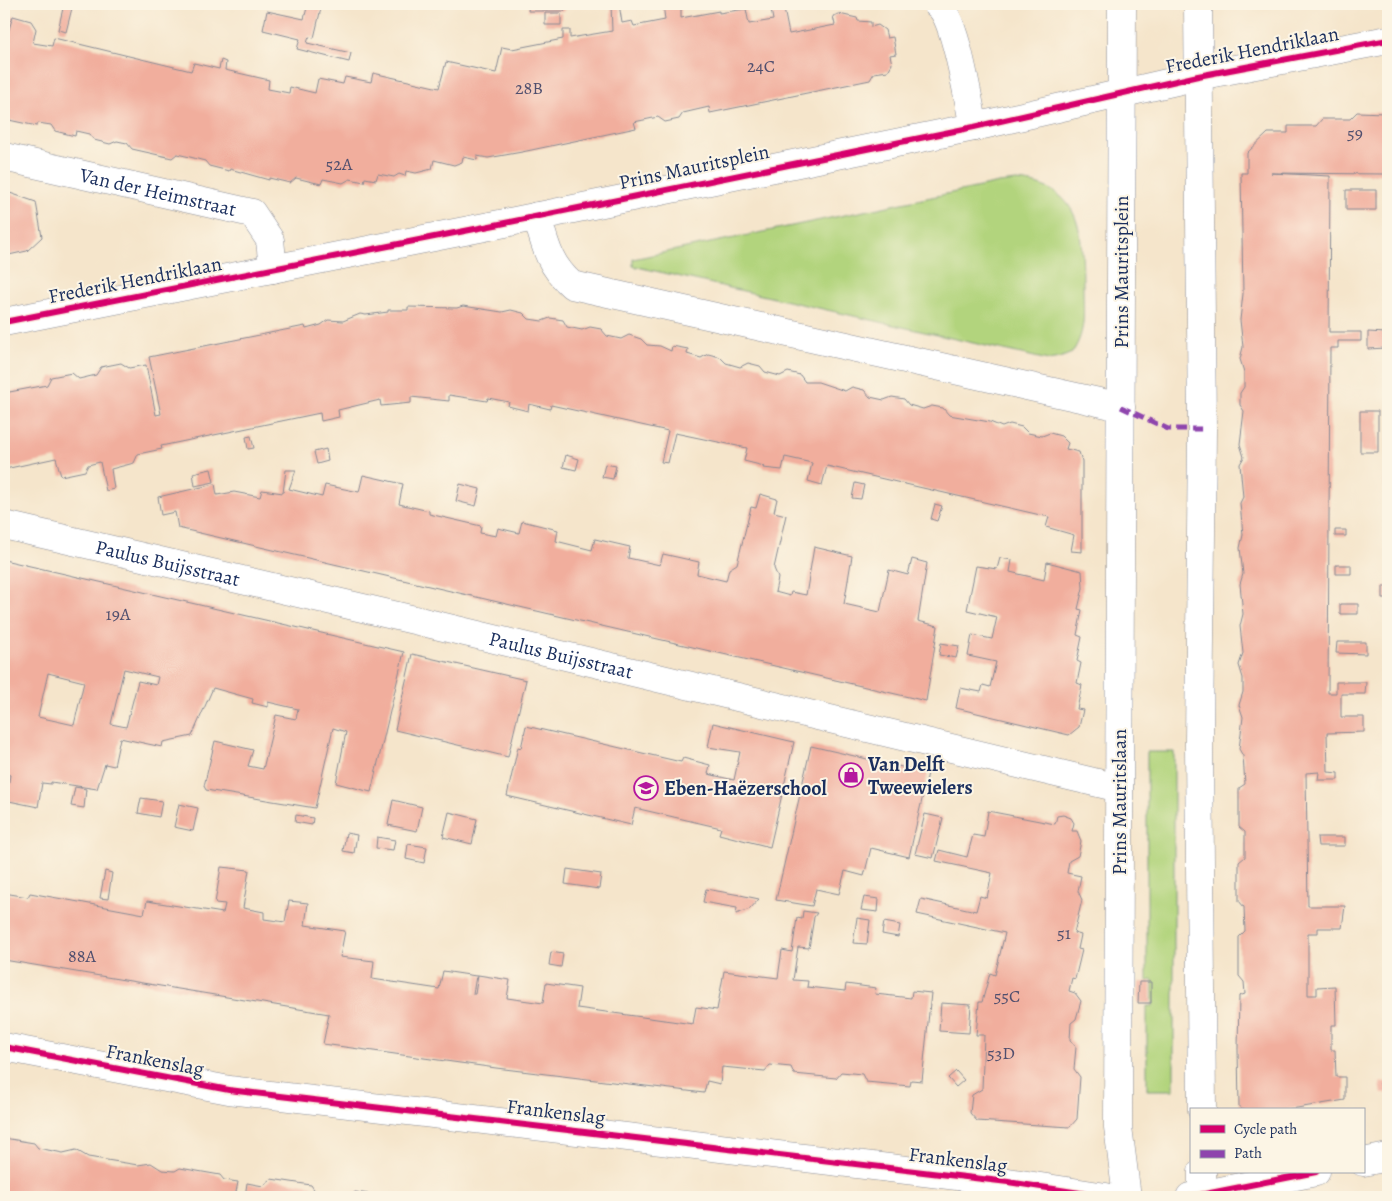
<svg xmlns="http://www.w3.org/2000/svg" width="1392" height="1201" viewBox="0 0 1392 1201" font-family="Alegreya,serif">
<rect width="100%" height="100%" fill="#fcf5e5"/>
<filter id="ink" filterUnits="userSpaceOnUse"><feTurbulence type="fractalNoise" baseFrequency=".02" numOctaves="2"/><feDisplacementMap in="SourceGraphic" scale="10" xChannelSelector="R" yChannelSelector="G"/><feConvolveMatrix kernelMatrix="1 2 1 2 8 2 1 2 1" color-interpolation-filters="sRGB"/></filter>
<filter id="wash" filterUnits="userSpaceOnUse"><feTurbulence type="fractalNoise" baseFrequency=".0096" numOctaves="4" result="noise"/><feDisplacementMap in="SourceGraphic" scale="20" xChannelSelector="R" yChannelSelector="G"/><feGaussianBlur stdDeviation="1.12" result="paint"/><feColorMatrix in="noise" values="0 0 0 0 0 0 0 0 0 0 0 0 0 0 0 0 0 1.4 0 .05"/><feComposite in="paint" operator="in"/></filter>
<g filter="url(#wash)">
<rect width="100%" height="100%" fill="#f5e5cb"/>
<path fill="#b2d47d" stroke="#66826e" d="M1017 181C1084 187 1082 234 1083 286 1083 313 1087 330 1072 353L1060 358 1048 360 633 266V259L999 183Z
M1147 752H1174V1090H1147V1006H1153V980L1147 981Z"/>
<g id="blocks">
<path fill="#f1ae9d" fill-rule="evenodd" d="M64 4H73L66 32 58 30Z
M308 4H322L314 38 309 37 307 43 351 53 349 62 297 49 300 39 263 30 267 11 304 19Z
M529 4H565V11H528Z
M611 4H619L622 23 632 21 634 26 665 20 663 4H681V18L719 11V13L746 9 749 24 773 20 770 4H783L789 34 835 25 833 16 839 14 857 18 858 21 871 22V27L878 25 885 30 887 38 893 37 896 54 890 55 892 64 888 71 874 73 870 80 710 113 709 107 683 113 679 119 665 122 658 117 634 122 636 128 522 152 488 158 477 156V160L463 157 462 162 454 165 434 160 432 169 416 173 406 171 405 176 399 174 394 177 378 174 376 180 365 178 364 182 350 179 343 183 323 179 321 184 296 178 290 183 269 178V180L230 169 229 171 209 166 205 161 190 157 177 154 172 158 132 149 127 143 117 141 110 144 94 140 89 134 76 131 75 136 55 131 51 125 38 123 37 126 4 119V35L7 36 13 16 31 21 36 29 33 43 52 46 54 38 191 71 194 63 219 69 221 60 226 62 225 70 269 80 268 89 289 93 290 87 315 93 318 79 343 84 345 77 371 82 373 73 439 88 446 62 496 73 502 47 512 49 563 39V30H570V38L612 31Z
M545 13H561V25H545Z
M1388 106V192H1386L1385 174 1271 173 1330 176 1329 332H1361V341H1338V348H1330L1328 693H1336V682H1366L1365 694H1341V717H1364V732L1327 733 1328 772 1338 773V780H1318L1319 772 1306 773 1308 906H1345L1342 928H1318V933H1308V995H1317V987L1335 986 1336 1025H1331V1050H1335L1336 1077H1345V1100L1285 1110H1243L1239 1107 1238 1049 1239 996 1245 994 1244 982 1239 976V937L1245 931 1244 907 1239 901V862L1245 857V832L1239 827V788L1245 784 1243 756 1239 749 1243 717 1239 705 1243 692V678L1239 665 1243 653 1240 626 1243 614 1240 584 1243 574 1240 548 1243 535 1240 503 1243 497 1240 464 1244 457 1240 444 1244 411 1240 405V393L1244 387V372L1240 359 1243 347 1240 320 1243 294 1241 173H1247V153L1268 133H1288V126H1316L1322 119H1350L1357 112 1385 113V107Z
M1346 190H1376V210H1346Z
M7 192 36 202 42 237 27 251 4 256V193Z
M1388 254V281H1384L1385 255Z
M463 306 502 312 511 310 523 313 529 319 542 321 550 318 563 320 567 327 582 330 590 327 601 329 607 336 621 339 629 335 641 339 647 345 660 346 671 351 672 346 688 349 687 354 701 358 708 354 720 357 726 363 740 367 748 363 760 366 765 372 780 376 788 372 800 375 805 382H818L845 391 852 387 864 390 870 397 884 400 892 397 904 399 909 405 923 409 932 406 943 408 949 415 990 422 1002 427 1010 424 1022 427 1028 433 1042 436 1050 433 1061 436 1068 443 1066 449 1079 452 1082 461V552L1071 551 1074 535 1046 527 1049 517 827 466 822 485 808 481 812 463 785 457 782 470 763 468 764 466 744 461 747 448 675 433 668 463 661 462 668 431 551 405 550 409 529 404 528 411 508 406 509 402 488 398 487 401 449 395V401L411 397V403L381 406 380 400 338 410 339 417 321 421 320 413 161 446 162 449 138 454 134 463 111 469 114 489 106 491 100 462 88 465 85 471 61 476 56 458 5 469 4 393 47 385 51 377 72 373 79 379 96 375 101 367 121 363 129 368 146 365 156 415 161 414 149 357 305 326 306 329 321 325 328 320 343 321 360 314 366 315 388 312V310H408V307L457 308Z
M1368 332 1386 333V348L1368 349Z
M1360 411H1378V452H1360Z
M251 436 254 448 248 449 246 437Z
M326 449 328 461 317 464 314 452Z
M566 455 579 459 576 470 563 467Z
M605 464 616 466 613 479 602 477Z
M211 469 214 482 195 486 193 473Z
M286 470H296L289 489 322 497 325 485 359 492 363 475 403 484 399 504 429 511V514L481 526 480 533 496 536 498 528 519 533 522 521 558 530 556 541 592 550 595 539 630 547 628 558 660 565 663 554 699 562 697 574 726 581 729 569 737 564 751 507 756 508 760 494 777 499 774 512 786 515 774 568 778 578 775 592 790 596 791 592 806 595 814 547 852 556 844 604 880 612 889 570 908 575 912 559 927 563 918 621 938 626 926 701 178 528 175 512 161 515 158 497 215 484 217 495 234 492 260 497 262 490 283 493Z
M1384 478H1388V487H1384Z
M855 483 864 485 861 499 852 498Z
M460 484 480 489 476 506 456 501Z
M935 504 942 506 937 521 931 519Z
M1388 513V525H1384L1385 514Z
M1335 530H1346V536H1335Z
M1000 558 1012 560 1010 572 1044 580 1047 562 1082 571 1083 588 1078 609 1082 610 1077 635 1082 637 1077 661 1081 663 1077 683 1082 685 1077 709 1083 710 1079 727 1069 735 956 708 960 688 981 692 983 685 990 687 996 662 968 656 972 635 992 639 997 617 967 610 976 566 997 569Z
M4 560 404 652 371 792 336 783 346 732 333 728 315 808 206 790 204 786 215 741 253 750 248 766 263 769 276 715 296 719 298 709 268 702V707L252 703 253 699 213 688 192 736 163 742 162 747 120 738 114 766 105 764 97 789 51 782V784L42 783 38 807 9 801 4 824V800L6 801 10 775 4 773ZM124 669 158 677 156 685 138 681 126 727 111 724ZM48 673 84 682 74 725 38 717Z
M1336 565H1351V574H1336Z
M1383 586H1388V599H1383Z
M1340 604H1358V614H1340Z
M1337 642H1366V654L1336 653Z
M941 643 959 646 956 658 939 655Z
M412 654 526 680 508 757 395 730Z
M713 723 794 742 770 847 719 834 721 828 635 808 631 825 507 796 518 747 521 748 526 726 681 762 683 758 710 765 708 774 734 780 740 752 708 747Z
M811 746 928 773 909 857 871 848 864 876 845 871 839 894 816 889 812 906 776 900Z
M75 787 86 789 84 808 71 806Z
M141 798 162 801 159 817 138 813Z
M393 800 422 807 417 831 388 825Z
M179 804 198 808 193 831 174 827Z
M988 811 1055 824 1057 816 1063 815 1071 818 1074 823 1072 831H1077L1081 841 1078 856 1069 861 1067 873 1081 876 1078 891 1082 900 1074 933 1081 935 1078 949 1082 950 1075 979 1072 978 1069 991 1075 993 1081 1001 1076 1019 1071 1023 1070 1040 1076 1047 1074 1069 1080 1077 1077 1119 1070 1127 977 1121 970 1113 972 1095 982 1089 984 1035H976L979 1002H982L990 973 995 975 1005 933 917 914 921 899 976 911 980 896 987 898 992 873 936 861 939 850 967 857 973 835 984 837Z
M449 812 477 819 472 844 443 837Z
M925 814 943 818 933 858 915 854Z
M296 815 313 818 312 825 295 822Z
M346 833 357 835 354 853 343 851Z
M377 837 395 840 393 850 376 848Z
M1317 837H1345V846H1318Z
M408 844 427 847 424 863 406 859Z
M221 867 249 870 243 908 264 912V919L285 922 289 901 308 903 305 925 345 931 340 957 374 961 372 979 439 989 443 971 476 976 473 994H475L478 975 510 980 507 998 543 1003 546 983 580 988 577 1008 693 1024 696 1007 717 1010 724 971 778 978 782 950 792 952 797 918 802 919 803 911 817 913 814 917 809 948 798 947 793 980 808 981 807 987 845 991 846 984 876 988 875 994 911 998 912 991 931 993 922 1081 911 1080 910 1086 866 1082 862 1074 841 1072 836 1078 794 1074 791 1067 770 1065 765 1071 722 1067 720 1084 707 1081 704 1093 496 1068 323 1044 329 1014 4 960V893L28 897 30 893 144 914 147 901 223 913 225 904 215 903Z
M567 869 601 874 599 889 565 884Z
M105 871 112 873 108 899 100 898Z
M706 889 740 895 759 899 750 909 736 914 737 908 703 902Z
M864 897 879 899 878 912 861 910Z
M857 918 870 920 867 944 853 943Z
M884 922 900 925 898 937 882 934Z
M551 952 563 954 561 967 549 965Z
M1139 982H1151V1003H1138Z
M941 1003 971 1005 969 1033 939 1031Z
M1388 1040V1052H1387L1385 1041Z
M956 1071 964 1080 956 1087 948 1078Z
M1388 1081V1093L1382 1094 1380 1083Z
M4 1138 34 1143 38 1148 63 1153 76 1150 88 1157 138 1165 151 1163 162 1170 175 1171 180 1168 220 1175 224 1180 238 1182 235 1197H4Z
M271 1179 311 1185 317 1194 331 1197H245L247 1183 263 1186Z
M355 1192 369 1194 371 1197H349Z"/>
</g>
</g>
<g filter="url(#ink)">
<use href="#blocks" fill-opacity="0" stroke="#888a94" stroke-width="1"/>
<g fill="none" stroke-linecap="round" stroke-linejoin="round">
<g stroke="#888a94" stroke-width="29">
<g id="minor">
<path d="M937 4C956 17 968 101 974 127"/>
<path d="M1122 4 1118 1127 1127 1197"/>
<path d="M1198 4 1202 429 1199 744 1202 1110"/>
<path id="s1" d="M4 157 252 213 270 240 273 269"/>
<path d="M537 216C545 245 549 265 572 285L1121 407"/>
<path d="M4 322 505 223 974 127 1198 76 1388 40"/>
<path id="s2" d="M4 525 423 622 1119 788"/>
<path d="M4 1047 229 1090 1008 1182 1106 1197"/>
<path d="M1363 1162 1388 1157"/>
<path d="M1202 1172V1197"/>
<path d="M1190 1197 1316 1172"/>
</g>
</g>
<use href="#minor" stroke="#fff" stroke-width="28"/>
<path stroke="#8e44ad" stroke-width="5" stroke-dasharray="10 5" stroke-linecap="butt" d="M1121 407 1168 429H1202"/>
<g stroke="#fcf5e5" stroke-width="9">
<path id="cycleway" d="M4 322 505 223 974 127 1198 76 1388 40
M4 1047 229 1090 1008 1182 1106 1197
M1190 1197 1316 1172"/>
</g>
<use href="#cycleway" stroke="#d6006c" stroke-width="6"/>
</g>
</g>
<defs>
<g id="shop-ring" transform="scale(1.25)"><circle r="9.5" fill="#fcf5e5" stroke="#b5179e" stroke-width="1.5"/><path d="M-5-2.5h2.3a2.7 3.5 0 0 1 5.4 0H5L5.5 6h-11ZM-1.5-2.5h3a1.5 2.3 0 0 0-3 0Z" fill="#b5179e"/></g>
<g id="school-ring" transform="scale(1.25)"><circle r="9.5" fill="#fcf5e5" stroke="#b5179e" stroke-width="1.5"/><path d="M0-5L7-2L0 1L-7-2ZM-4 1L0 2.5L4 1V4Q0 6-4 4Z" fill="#b5179e"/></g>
</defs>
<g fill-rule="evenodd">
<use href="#shop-ring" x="851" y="775"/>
<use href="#school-ring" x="646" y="788"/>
</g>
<g text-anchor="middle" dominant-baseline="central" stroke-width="4" stroke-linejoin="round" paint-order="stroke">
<g font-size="18" fill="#504f6e">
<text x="761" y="66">24C</text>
<text x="529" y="88">28B</text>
<text x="1355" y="133">59</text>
<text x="339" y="164">52A</text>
<text x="118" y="614">19A</text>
<text x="1064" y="933">51</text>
<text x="82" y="956">88A</text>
<text x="1007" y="996">55C</text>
<text x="1001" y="1053">53D</text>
</g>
<g font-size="20" fill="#1b2f5e" stroke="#fcf5e5">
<text transform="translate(1252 50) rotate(-11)">Frederik Hendriklaan</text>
<text transform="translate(694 167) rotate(-12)">Prins Mauritsplein</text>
<text stroke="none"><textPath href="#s1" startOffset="158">Van der Heimstraat</textPath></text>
<text transform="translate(1121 272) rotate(-90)">Prins Mauritsplein</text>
<text transform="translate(135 280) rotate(-11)">Frederik Hendriklaan</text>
<text stroke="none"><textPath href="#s2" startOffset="168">Paulus Buijsstraat</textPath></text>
<text stroke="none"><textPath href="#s2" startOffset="572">Paulus Buijsstraat</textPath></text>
<text transform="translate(1119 802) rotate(-90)">Prins Mauritslaan</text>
<text transform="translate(155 1060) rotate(11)">Frankenslag</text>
<text transform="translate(556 1112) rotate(7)">Frankenslag</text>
<text transform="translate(958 1160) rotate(7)">Frankenslag</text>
</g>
<g font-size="20" font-weight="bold" fill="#1b2f5e" stroke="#fcf5e5" text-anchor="start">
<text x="868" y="764">Van Delft<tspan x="868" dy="23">Tweewielers</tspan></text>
<text x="664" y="788">Eben-Haëzerschool</text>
</g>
</g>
<rect width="1392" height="1201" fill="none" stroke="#fcf5e5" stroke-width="20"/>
<rect x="1190" y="1108" width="175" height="65" fill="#fcf5e5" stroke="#a2a6af"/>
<rect x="1200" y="1125" width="25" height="8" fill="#d6006c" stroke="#a2a6af"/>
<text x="1234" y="1134" font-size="15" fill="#1b2f5e">Cycle path</text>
<rect x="1200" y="1150" width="25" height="8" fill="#8e44ad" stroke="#a2a6af"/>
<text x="1234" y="1158" font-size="15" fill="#1b2f5e">Path</text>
</svg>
